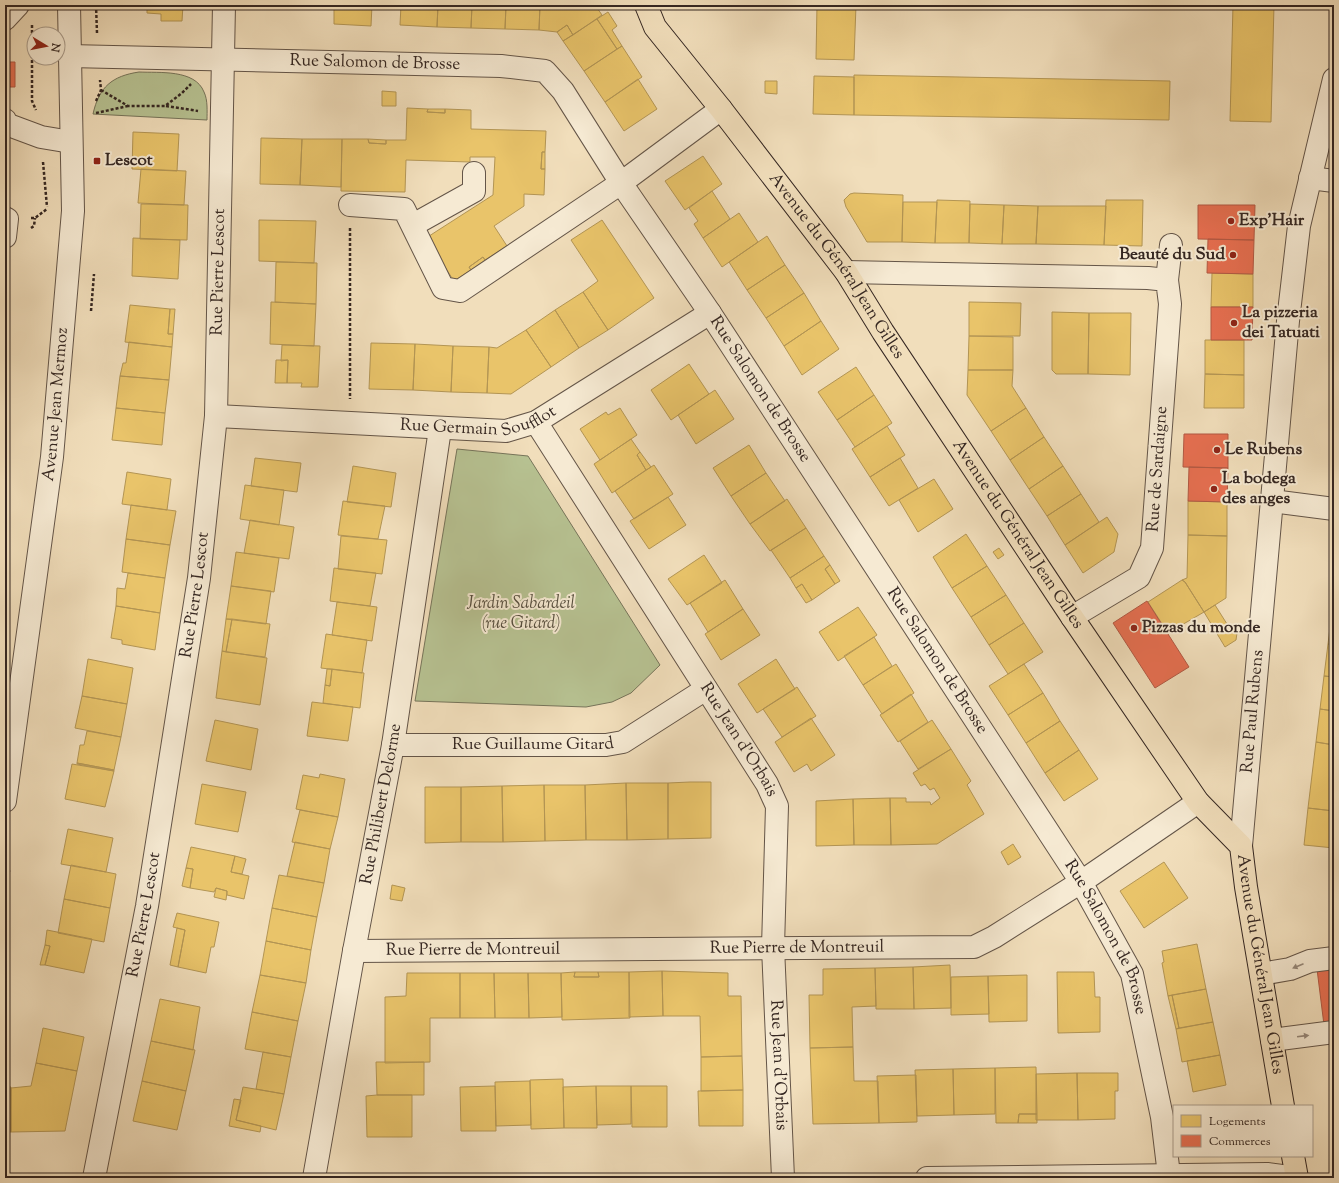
<svg xmlns="http://www.w3.org/2000/svg" width="1339" height="1183" viewBox="0 0 1339 1183" font-family="'Sorts Mill Goudy',serif">
<rect width="100%" height="100%" fill="#f1debb"/>
<filter id="stains"><feTurbulence type="fractalNoise" baseFrequency=".005" numOctaves="4"/><feColorMatrix values="0 0 0 0 .2 0 0 0 0 .09 0 0 0 0 .02 0 0 0 .5 -.17"/></filter>
<radialGradient id="worn" r=".72"><stop offset=".6" stop-color="#630" stop-opacity="0"/><stop offset="1" stop-color="#630" stop-opacity=".3"/></radialGradient>
<path fill="#b7c292" stroke="#76745a" d="M139 72C159 73 195 69 204 92 208 100 207 112 207 120L93 114C99 87 112 76 139 72Z
M457 449 528 456 660 665 631 693 612 702 586 707 415 701Z"/>
<path fill="#e9c46a" stroke="#b39554" d="M147 5H183L182 21H161V14L147 13Z
M334 5H372L371 26 334 24Z
M401 5H438L437 27 400 25Z
M438 5H472L471 28 437 27Z
M472 5H506L505 29 471 28Z
M506 5H540L539 30 505 29Z
M540 5H595L602 15 573 35 567 25 557 32 539 30Z
M817 5H856L854 60 816 59Z
M1233 5H1274L1271 122 1230 121Z
M608 12 617 26 612 30 622 46 617 49 597 19Z
M597 19 617 49 584 71 563 41Z
M567 25 573 35 563 41 557 32Z
M622 46 642 77 605 102 584 71Z
M854 75 1170 81 1169 120 854 115Z
M814 76 854 77V115L813 114Z
M638 79 657 109 624 131 605 102Z
M765 81H777V94L765 93Z
M382 91 396 92V106H382Z
M407 108 428 109 427 112 445 113V109L471 110V129L546 131 545 152H542L541 169H545L544 195 524 194V206L494 226 507 246 485 260 483 257 469 267 471 270 454 281 426 238 493 195 495 157H470V162L406 160 405 192 341 191 342 139H368L369 143 386 144V140H406Z
M428 109H445V113L427 112Z
M133 132 179 134 177 171 132 169Z
M261 138 302 139 300 185 260 184Z
M302 139H342L341 187 300 185Z
M368 139 386 140V144L369 143Z
M542 152H545V169H541Z
M703 156 722 184 685 210 665 181Z
M141 169 186 171 184 205 138 203Z
M712 191 730 219 703 238 694 224 698 221 689 208Z
M854 193 903 195 902 242H867L846 207 844 200 850 194Z
M937 200 970 201 969 243H935Z
M1106 200H1143L1142 246 1104 245Z
M903 202H937L935 243 902 242Z
M141 204 188 205 187 240 140 239Z
M970 204 1004 205 1002 244 969 243Z
M1004 205 1038 206 1036 244H1002Z
M1038 206H1106L1104 245 1036 244Z
M739 213 758 242 722 267 703 238Z
M259 220 316 221 314 263 259 261Z
M602 220 654 298 608 330 583 292 598 281 571 240Z
M767 236 785 265 747 290 729 262Z
M133 238 180 240 178 279 132 276Z
M483 257 485 260 471 270 469 267Z
M276 262 317 263 316 304 275 302Z
M785 265 804 293 766 318 747 290Z
M1212 273 1253 274V307H1211Z
M583 292 608 330 579 348 555 310Z
M804 293 821 321 784 346 766 318Z
M271 302 316 304 314 346 270 344Z
M969 302 1021 303 1020 336H969Z
M130 305 170 309 168 334H173L172 347 125 342Z
M170 309H175L173 334H168Z
M555 310 579 348 551 367 526 330Z
M1052 312 1089 313 1088 374H1056L1052 370Z
M1089 313H1131L1130 375 1088 374Z
M821 321 839 349 802 375 784 346Z
M526 330 551 367 511 394 487 393 489 347 497 348Z
M969 336 1013 337V370H968Z
M1205 340H1244V375L1205 374Z
M129 342 172 347 169 380 120 376 123 363H126Z
M371 343 415 344 413 390 369 389Z
M415 344 453 346 451 392 413 390Z
M282 345 320 346 318 387H301L302 383H287L288 360 281 361Z
M453 346 489 347 487 393 451 392Z
M276 360H288L287 383H275Z
M689 364 709 394 671 420 651 390Z
M856 367 874 395 837 420 818 392Z
M968 370H1013L1012 386 1026 408 991 431 967 395Z
M1205 374 1244 375V408H1204Z
M120 376 169 380 165 413 116 408Z
M715 390 734 419 696 444 678 415Z
M874 395 892 423 855 447 837 420Z
M116 408 165 413 162 445 112 440Z
M620 408 637 435 600 460 580 429 606 412 608 415Z
M1026 408 1044 437 1010 460 991 431Z
M887 426 905 455 870 477 852 449Z
M1044 437 1063 466 1029 489 1010 460Z
M631 439 640 452 637 455 646 470 612 493 594 464Z
M749 445 766 473 731 496 713 468Z
M640 452 651 467 646 470 637 455Z
M255 458 301 463 297 492 251 486Z
M900 458 918 488 889 506 870 477Z
M654 465 673 494 634 519 615 491Z
M353 466 396 473 391 507 347 502Z
M1063 466 1081 494 1047 516 1029 489Z
M127 472 171 479 167 510 122 504Z
M766 473 785 501 750 524 731 496Z
M934 479 953 509 918 532 899 500Z
M245 485 284 490 279 525 240 519Z
M1081 494 1099 522 1065 545 1047 516Z
M668 497 686 525 649 549 630 521Z
M787 499 806 528 770 551 750 524Z
M343 501 385 506 378 539 338 535Z
M1188 501 1227 502V536L1188 535Z
M131 505 176 511 170 545 126 539Z
M1107 517 1118 534 1114 552 1083 573 1065 545Z
M250 520 294 527 289 559 244 553Z
M806 528 824 556 790 578 771 550Z
M966 534 987 566 952 588 933 557Z
M1188 535 1227 536 1226 598 1204 612 1185 582 1182 580 1187 578Z
M341 536 387 540 382 574 338 569Z
M126 539 170 545 165 578 122 572Z
M999 548 1004 555 998 559 993 552Z
M236 552 279 558 274 592 231 586Z
M704 555 722 583 687 605 668 579Z
M824 556 830 565 825 569 835 584 812 600 802 584 796 588 790 578Z
M830 565 840 581 835 584 825 569Z
M987 566 1006 595 971 617 952 588Z
M334 568 376 573 370 606 330 601Z
M128 573 165 578 160 613 116 606 117 588 125 589Z
M725 580 743 609 708 632 690 603Z
M1182 580 1185 582 1204 612 1168 633 1148 602Z
M802 584 812 600 806 603 796 588Z
M231 586 271 591 266 624 226 619Z
M1006 595 1024 623 989 645 971 617Z
M1334 595V611H1332Z
M337 602 377 607 372 641 332 635Z
M1215 605 1227 624 1226 632H1216L1204 612Z
M116 606 160 613 155 650 122 644V640L111 638Z
M858 607 877 635 838 661 819 632Z
M743 609 760 635 721 660 705 634Z
M1332 611H1334V645L1328 644Z
M226 619H232L226 652 222 651Z
M232 619 270 624 265 657 226 652Z
M1024 623 1043 652 1008 674 989 645Z
M1216 632 1237 633 1236 640 1225 647Z
M326 634 367 640 362 673 321 668Z
M874 637 892 666 863 685 844 656Z
M1328 644 1334 645V677L1324 676Z
M222 651 267 658 260 705 216 698Z
M88 659 133 668 127 704 82 696Z
M776 659 795 689 757 713 738 684Z
M896 664 914 693 882 714 863 685Z
M1024 664 1043 693 1008 715 989 686Z
M327 669H332L330 686 325 685Z
M332 669 364 673 360 708 323 703 325 685 330 686Z
M1324 676 1334 677V711L1320 709Z
M797 687 816 716 782 737 763 709Z
M1043 693 1060 721 1026 743 1008 715Z
M911 694 928 722 898 742 880 715Z
M82 696 127 704 121 737 75 728Z
M312 702 353 707 348 741 307 736Z
M1320 709 1334 711V745L1316 742Z
M811 718 835 755 811 771 807 764 794 772 775 742Z
M215 720 258 729 251 770 206 761Z
M932 720 951 749 918 769 900 741Z
M1060 721 1079 750 1045 773 1026 743Z
M87 731 121 737 114 770 77 763 80 745H84Z
M1316 742 1334 745V811L1308 808Z
M951 749 971 781 967 785 984 814 937 844 891 845 890 798H906V802H930L931 805 940 798 934 788 930 790 925 784 921 786 913 773Z
M1079 750 1098 779 1064 801 1045 773Z
M77 763 114 770V771L77 764Z
M72 764 114 771 105 807 65 799Z
M320 774 345 779 338 817 296 809 303 775 319 778Z
M690 782H711V838L668 839V783Z
M626 783H668V839L627 840Z
M626 783 627 840H586L585 785Z
M202 784 246 792 238 832 195 824Z
M544 785 545 841 503 842 502 786Z
M544 785H585L586 840 545 841Z
M502 786 503 842H461V787Z
M425 787H461V842L425 843Z
M890 798 891 845H854L853 799Z
M853 799 854 845 816 846V801Z
M1308 808 1334 811V848L1304 845Z
M300 810 338 817 330 849 292 842Z
M68 829 113 838 106 872 61 864Z
M295 842 330 849 324 883 287 876Z
M1013 844 1021 857 1008 865 1001 852Z
M191 847 235 856 231 872 249 876 244 899 227 895V891L216 888 214 892 190 888 193 869 186 868Z
M235 856 246 859 242 874 231 872Z
M1164 862 1188 898 1144 928 1120 891Z
M71 865 116 874 110 908 64 899Z
M186 868 193 869 190 888 182 886Z
M279 875 324 883 317 917 272 908Z
M392 885 405 888 402 901 390 899Z
M216 888 227 891 226 900 214 897Z
M64 899 110 908 104 942 58 933Z
M272 908 317 917 311 950 266 941Z
M177 913 219 922 214 947H211L206 973 178 967 185 930 173 927Z
M177 928 185 930 178 967 170 965Z
M47 930 92 939 84 973 45 965 50 946 45 945Z
M266 941 311 950 306 983 260 975Z
M1197 944 1206 989 1168 996 1162 963 1164 962 1162 951Z
M45 945 50 946 45 965H40Z
M950 965 951 1008 914 1009 913 967Z
M913 967 914 1009H876L875 968Z
M875 968 876 1006 852 1007 853 1047 810 1048 809 995H823V969Z
M662 971 663 1016 629 1017V972Z
M662 971 728 973V996H741L742 1056 701 1057 700 1016H663Z
M575 972H598L599 977H574Z
M575 972 574 977H599L598 972H629L630 1018 562 1020 561 973Z
M1057 972H1094L1095 997H1100V1032L1058 1033Z
M407 973H460V1018H430V1062L385 1063V997L406 996Z
M460 973H494L495 1018H460Z
M494 973H528L529 1018H495Z
M528 973H561L562 1017 529 1018Z
M260 975 306 983 298 1021 252 1012Z
M1027 975V1021L989 1022 988 976Z
M988 976 989 1014 951 1015V977Z
M1206 989 1213 1022 1179 1028 1172 995Z
M1172 995 1179 1028 1176 1029 1168 996Z
M160 999 200 1007 193 1050 151 1041Z
M252 1012 298 1021 291 1057 245 1049Z
M1213 1022 1220 1055 1182 1062 1176 1029Z
M43 1028 84 1037 77 1071 36 1063Z
M151 1041 195 1050 186 1091 142 1081Z
M853 1047 854 1081H878L879 1123 813 1124 810 1048Z
M263 1052 291 1057 284 1094 256 1089Z
M1220 1055 1226 1085 1193 1092 1187 1061Z
M742 1056 743 1090 701 1091V1057Z
M376 1062H424V1095H377Z
M36 1063 77 1071 65 1131 11 1132V1088L31 1086Z
M1036 1067 1037 1114H1019L1018 1123H996L995 1068Z
M995 1068V1114L954 1115 953 1069Z
M953 1069 954 1115 917 1116 915 1070Z
M1077 1073 1078 1120H1036V1074Z
M1077 1073H1118V1091H1115V1119L1078 1120Z
M916 1075 917 1122 879 1123 877 1076Z
M563 1079 564 1128 531 1129 530 1080Z
M142 1081 186 1091 177 1130 133 1121Z
M530 1081 531 1125 496 1126 495 1082Z
M495 1086 496 1131H461L460 1087Z
M596 1086H631V1124L597 1125Z
M596 1086 597 1128H564L563 1087Z
M631 1086H667V1127H632Z
M5 1087H11L10 1132H5Z
M243 1087 284 1094 276 1130 236 1120Z
M10 1088H11V1132H10Z
M743 1090V1126H699L698 1091Z
M377 1095H412V1137H367L366 1096Z
M234 1099 241 1100 236 1120 261 1126 260 1132 229 1126Z
M1019 1114H1037V1123H1018Z"/>
<path fill="#e76f51" stroke="#b25943" d="M5 62H15V87H5Z
M1198 205H1255L1254 240 1198 239Z
M1208 239 1254 240 1253 274 1207 273Z
M1211 307H1253L1252 340H1211Z
M1184 434H1228V468L1183 467Z
M1189 467 1228 468 1227 502 1188 501Z
M1147 601 1189 667 1155 688 1113 623Z
M1334 967V1024L1324 1025 1317 969Z"/>
<g fill="none" stroke-linecap="round" stroke-linejoin="round">
<g stroke="#645548" stroke-width="24">
<g id="minor">
<path d="M5 19 18 5"/>
<path id="s1" d="M69 56 501 66 545 71 563 91 621 183 710 313 1081 882 1132 974 1162 1117 1169 1175"/>
<path d="M5 120 6 124 41 137 71 142"/>
<path d="M1310 178 1334 181"/>
<path d="M350 205 404 209 443 288 460 291 621 183 721 109"/>
<path d="M5 218 7 219 5 237"/>
<path d="M413 225 474 191V173"/>
<path d="M846 272 1148 278 1167 280 1170 304 1152 548 1139 577 1072 617"/>
<path d="M1167 280 1171 245"/>
<path id="s2" d="M216 416 506 431 536 422 710 313"/>
<path id="s3" d="M536 422 767 784 777 806 773 947 783 1178"/>
<path d="M1272 501 1334 509"/>
<path id="s4" d="M393 745H606L623 742 706 689"/>
<path id="s5" d="M5 801 52 457 73 211 69 5"/>
<path id="s6" d="M1241 846 1288 321 1299 226 1334 79"/>
<path id="s7" d="M354 951 974 947 994 937 1081 882 1198 802"/>
<path d="M1261 974 1290 969 1310 961 1334 958"/>
<path d="M1272 1040 1334 1032"/>
<path id="s8" d="M94 1178 147 906 199 578 216 416 224 5"/>
<path id="s9" d="M314 1178 354 951 393 745 440 429"/>
<path d="M927 1178 1267 1174 1297 1178"/>
</g>
</g>
<g stroke="#352722" stroke-width="24">
<g id="major">
<path id="s10" d="M646 5 655 27 721 109 846 272 883 332 1072 617 1198 802 1241 846 1246 887 1283 1106"/>
<path d="M1293 1156 1297 1178"/>
</g>
</g>
<path stroke="#352722" stroke-width="2.5" stroke-dasharray="3 2" stroke-linecap="butt" d="M96 5 97 33
M32 25V101L36 110
M101 90 128 106H165L182 93 191 84
M96 101 101 90 100 80
M166 106 198 111
M96 113 128 106
M43 162 47 207
M31 218H35L47 209
M31 228 34 226 35 218
M350 228V399
M91 311 94 274
M5 608 7 593
M5 861 9 871 5 889"/>
<use href="#minor" stroke="#f6ead3" stroke-width="22"/>
<use href="#major" stroke="#f1debb" stroke-width="22"/>
</g>
<defs><path id="oneway-solid" d="M-6-.8H1V-3.2L6.5 0L1 3.2V.8H-6Z"/></defs>
<g fill="#96887a">
<use href="#oneway-solid" transform="translate(1298 966) rotate(157)"/>
<use href="#oneway-solid" transform="translate(1303 1036) rotate(-7)"/>
</g>
<g fill="#8f2418" stroke="#f6ead3" stroke-width="1.5">
<rect x="93" y="157" width="8" height="8" rx="2"/>
<circle cx="1231" cy="221" r="4"/>
<circle cx="1233" cy="255" r="4"/>
<circle cx="1234" cy="323" r="4"/>
<circle cx="1217" cy="450" r="4"/>
<circle cx="1214" cy="489" r="4"/>
<circle cx="1134" cy="628" r="4"/>
</g>
<g text-anchor="middle" dominant-baseline="central" stroke-width="4" stroke-linejoin="round" paint-order="stroke">
<g font-size="17" fill="#352722" stroke="#f6ead3">
<text stroke="none"><textPath href="#s1" startOffset="306">Rue Salomon de Brosse</textPath></text>
<text stroke="none"><textPath href="#s10" startOffset="324">Avenue du Général Jean Gilles</textPath></text>
<text stroke="none"><textPath href="#s8" startOffset="916">Rue Pierre Lescot</textPath></text>
<text stroke="none"><textPath href="#s1" startOffset="861">Rue Salomon de Brosse</textPath></text>
<text stroke="none"><textPath href="#s5" startOffset="400">Avenue Jean Mermoz</textPath></text>
<text stroke="none"><textPath href="#s2" startOffset="264">Rue Germain Soufflot</textPath></text>
<text transform="translate(1158 469) rotate(-86)">Rue de Sardaigne</text>
<text stroke="none"><textPath href="#s10" startOffset="648">Avenue du Général Jean Gilles</textPath></text>
<text stroke="none"><textPath href="#s8" startOffset="592">Rue Pierre Lescot</textPath></text>
<text stroke="none"><textPath href="#s1" startOffset="1185">Rue Salomon de Brosse</textPath></text>
<text stroke="none"><textPath href="#s6" startOffset="135">Rue Paul Rubens</textPath></text>
<text stroke="none"><textPath href="#s3" startOffset="377">Rue Jean d'Orbais</textPath></text>
<text stroke="none"><textPath href="#s4" startOffset="140">Rue Guillaume Gitard</textPath></text>
<text stroke="none"><textPath href="#s9" startOffset="380">Rue Philibert Delorme</textPath></text>
<text stroke="none"><textPath href="#s8" startOffset="268">Rue Pierre Lescot</textPath></text>
<text stroke="none"><textPath href="#s1" startOffset="1510">Rue Salomon de Brosse</textPath></text>
<text stroke="none"><textPath href="#s7" startOffset="443">Rue Pierre de Montreuil</textPath></text>
<text stroke="none"><textPath href="#s7" startOffset="119">Rue Pierre de Montreuil</textPath></text>
<text stroke="none"><textPath href="#s10" startOffset="1152">Avenue du Général Jean Gilles</textPath></text>
<text stroke="none"><textPath href="#s3" startOffset="713">Rue Jean d'Orbais</textPath></text>
</g>
<g font-size="17" font-weight="bold" fill="#352722" stroke="#f6ead3" text-anchor="start">
<text x="105" y="161">Lescot</text>
<text x="1239" y="221">Exp'Hair</text>
<text x="1225" y="255" text-anchor="end">Beauté du Sud</text>
<text x="1242" y="313">La pizzeria<tspan x="1242" dy="20">dei Tatuati</tspan></text>
<text x="1225" y="450">Le Rubens</text>
<text x="1222" y="479">La bodega<tspan x="1222" dy="20">des anges</tspan></text>
<text x="1142" y="628">Pizzas du monde</text>
</g>
<g font-size="17" font-style="italic" fill="#564e3e" stroke="#f6ead3">
<text x="521" y="604">Jardin Sabardeil<tspan x="521" dy="20">(rue Gitard)</tspan></text>
</g>
</g>
<rect width="1339" height="1183" fill="none" stroke="#f1debb" stroke-width="20"/>
<rect x="6" y="6" width="1327" height="1171" fill="none" stroke="#352722" stroke-width="2"/>
<rect x="10" y="10" width="1319" height="1163" fill="none" stroke="#352722"/>
<rect x="1173" y="1105" width="140" height="52" fill="#f6ead3" stroke="#a99c8c"/>
<rect x="1181" y="1115" width="20" height="12" fill="#e9c46a" stroke="#a99c8c"/>
<text x="1209" y="1125" font-size="12" fill="#352722">Logements</text>
<rect x="1181" y="1135" width="20" height="12" fill="#e76f51" stroke="#a99c8c"/>
<text x="1209" y="1145" font-size="12" fill="#352722">Commerces</text>
<g transform="translate(46 46) rotate(100)"><circle r="19" fill="#f6ead3" stroke="#a99c8c"/>
<path d="M0-3L7 15L0 10L-7 15Z" fill="#8f2418"/>
<text y="-6" font-size="11" font-weight="bold" text-anchor="middle" fill="#352722">N</text>
</g>
<rect width="100%" height="100%" filter="url(#stains)"/>
<rect width="100%" height="100%" fill="url(#worn)"/>
</svg>
